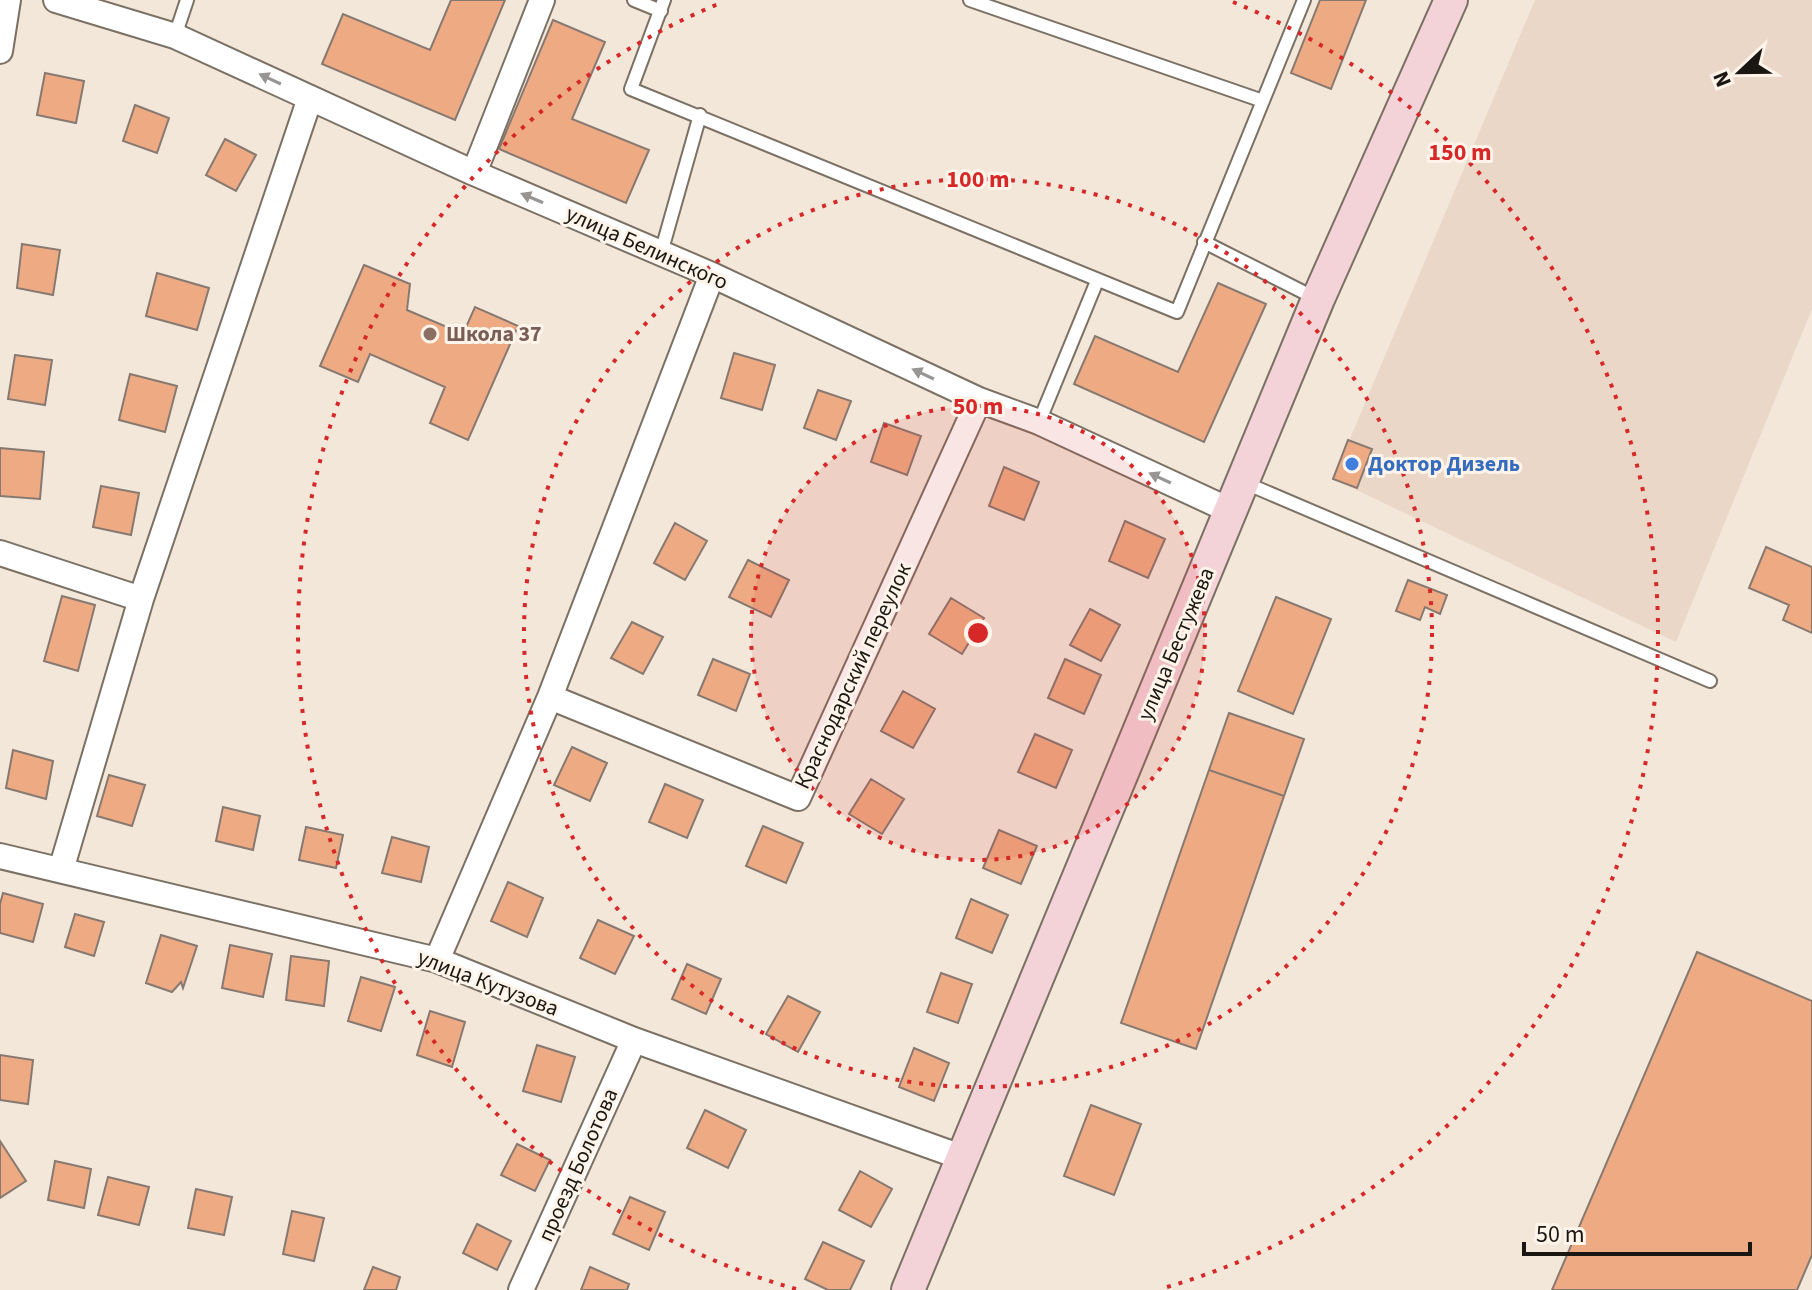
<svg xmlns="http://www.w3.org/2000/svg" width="1812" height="1290" viewBox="0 0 1812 1290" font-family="'Source Sans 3',sans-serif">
<rect width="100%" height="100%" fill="#f3e7da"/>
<path fill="#ebd7c8" d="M1535 0H1812V309L1676 642 1333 479Z"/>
<path fill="#eeab83" stroke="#877971" stroke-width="2" d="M451 0H505L455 120 322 64 343 14 430 50Z
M1320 0H1366L1331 89 1291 73Z
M553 20 605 42 572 119 649 150 626 203 499 149Z
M45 73 84 81 76 123 37 115Z
M135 105 169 118 157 153 123 141Z
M225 139 256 155 236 191 206 175Z
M22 244 60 250 53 295 17 288Z
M364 265 410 284 407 310 463 334 475 307 518 326 468 440 430 423 445 387 370 354 358 382 320 366Z
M157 273 209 288 197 330 146 316Z
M1218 283 1266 304 1204 442 1074 384 1095 336 1178 372Z
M734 353 775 365 762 410 721 398Z
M15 355 52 360 45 405 8 399Z
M130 374 177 386 165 432 119 420Z
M818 390 851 401 836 440 804 428Z
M884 423 921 436 907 475 871 462Z
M1348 440 1372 449 1357 488 1333 479Z
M0 448 44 452 40 499 0 496Z
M1004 467 1039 482 1024 520 989 506Z
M101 486 139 493 131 535 93 527Z
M1125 521 1165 539 1148 578 1109 561Z
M675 523 707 541 685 580 654 563Z
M1766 547 1812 567V633L1783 620 1789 605 1749 588Z
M748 560 789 580 771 617 729 597Z
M1408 580 1447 595 1440 614 1425 607 1420 620 1396 611Z
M62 596 95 605 78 671 44 661Z
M1276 597 1331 619 1293 714 1238 691Z
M951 598 984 618 962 654 929 634Z
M1090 609 1120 625 1101 661 1070 645Z
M632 622 663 637 643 674 611 658Z
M713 659 750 674 736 711 698 695Z
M1065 659 1101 675 1084 714 1048 698Z
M903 691 935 709 913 748 881 731Z
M1229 713 1304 739 1284 796 1209 770Z
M1035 734 1072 750 1056 788 1018 772Z
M572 747 607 763 590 801 554 785Z
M13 750 53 761 46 799 6 788Z
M1209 770 1284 796 1196 1049 1121 1023Z
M109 775 145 785 132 826 97 816Z
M871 779 904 799 882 834 849 814Z
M665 784 703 800 687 838 649 822Z
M223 807 260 816 253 850 216 841Z
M763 826 803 843 786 883 746 866Z
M306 827 343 835 336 868 299 860Z
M999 830 1037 846 1021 884 983 868Z
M392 837 429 847 421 882 382 873Z
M508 882 543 898 527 937 491 921Z
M3 893 43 904 33 942 0 933V904Z
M971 899 1008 915 992 953 956 938Z
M75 914 104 922 94 956 65 947Z
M598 920 634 936 615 974 580 958Z
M161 935 197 946 183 988 181 982 172 992 146 983Z
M230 945 272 954 263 997 222 988Z
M1697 952 1812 1001V1255L1797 1290H1552Z
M291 956 329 961 324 1006 286 1000Z
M687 964 721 979 706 1014 672 999Z
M941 973 972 984 958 1023 927 1012Z
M361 977 395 987 381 1031 348 1021Z
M788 996 820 1012 798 1052 766 1034Z
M430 1011 465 1022 452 1067 417 1055Z
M537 1045 575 1057 561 1102 523 1091Z
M914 1048 949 1063 934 1101 899 1087Z
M0 1055 33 1060 28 1104 0 1100Z
M1091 1105 1141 1124 1114 1195 1064 1176Z
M705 1110 746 1130 728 1168 687 1148Z
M0 1141 26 1181 0 1198Z
M517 1144 550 1160 535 1191 501 1175Z
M55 1161 91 1169 84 1208 48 1200Z
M860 1171 892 1189 871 1227 839 1210Z
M108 1177 149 1187 139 1225 98 1215Z
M196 1189 232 1197 224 1235 188 1228Z
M630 1197 665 1212 649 1250 613 1234Z
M292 1211 324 1218 314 1261 283 1254Z
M477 1224 511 1241 497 1270 463 1253Z
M823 1242 864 1261 850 1290H828L805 1279Z
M373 1267 400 1277 396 1290H364Z
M590 1267 629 1284 627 1290H581Z"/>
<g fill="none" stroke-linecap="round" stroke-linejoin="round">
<g stroke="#7a7064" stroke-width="16">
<path id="lane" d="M634 0 661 11
M664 0 631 89 1177 312 1304 0
M970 0 1263 101
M175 36 187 0
M1204 242 1315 298
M661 253 700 115
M1039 422 1097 281
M1243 482 1710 681"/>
</g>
<g stroke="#7a7064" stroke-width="28">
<path id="street" d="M56 0 175 36 474 173 712 275 979 400 1039 422 1231 511
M0 51 8 0
M474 173 542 0
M0 553 141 599
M550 697 712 275
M0 856 437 960 634 1040 961 1157
M61 870 141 599 310 98
M437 960 550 697 798 798 979 400
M521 1290 634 1040"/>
</g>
<g stroke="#7a7064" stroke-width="36">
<path id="secondary" d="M908 1290 1318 299 1451 0"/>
</g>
<use href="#lane" stroke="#fff" stroke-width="12"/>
<use href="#street" stroke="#fff" stroke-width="24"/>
<use href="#secondary" stroke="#f4d3d8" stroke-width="32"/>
</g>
<defs><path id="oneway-solid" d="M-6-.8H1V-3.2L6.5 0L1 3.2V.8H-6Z" transform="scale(2)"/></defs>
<g fill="#989694">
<use href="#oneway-solid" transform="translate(270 79) rotate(-155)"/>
<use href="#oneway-solid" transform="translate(532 198) rotate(-157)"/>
<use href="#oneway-solid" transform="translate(923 374) rotate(-155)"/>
<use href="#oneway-solid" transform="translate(1160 478) rotate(-155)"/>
</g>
<circle cx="978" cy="633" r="227" fill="#d62828" fill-opacity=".12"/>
<g fill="none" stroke="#d62828" stroke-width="4" stroke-dasharray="4 8">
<circle cx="978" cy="633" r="227"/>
<circle cx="978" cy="633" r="454"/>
<path d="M796 1289A681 681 0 0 1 723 2M1233 2A681 681 0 0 1 1160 1289"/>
</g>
<circle fill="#8d6e63" stroke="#fef4ea" stroke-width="3" cx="430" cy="334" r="8"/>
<circle fill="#3f7fe0" stroke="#fef4ea" stroke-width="3" cx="1352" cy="464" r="8"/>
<g text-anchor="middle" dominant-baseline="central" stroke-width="6" stroke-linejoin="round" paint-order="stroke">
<g font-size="22" fill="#1a1611" stroke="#fef4ea">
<text transform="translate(647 248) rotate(24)">улица Белинского</text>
<text transform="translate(1176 644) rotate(-67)">улица Бестужева</text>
<text transform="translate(853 676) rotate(-65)">Краснодарский переулок</text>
<text transform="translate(488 983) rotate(21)">улица Кутузова</text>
<text transform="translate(578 1165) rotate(-66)">проезд Болотова</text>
</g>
<g font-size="22" font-weight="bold" fill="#785e54" stroke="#fef4ea" text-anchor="start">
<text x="446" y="334">Школа 37</text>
</g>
<g font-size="22" font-weight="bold" fill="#366cbe" stroke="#fef4ea" text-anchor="start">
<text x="1368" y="464">Доктор Дизель</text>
</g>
</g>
<circle cx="978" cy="633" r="12" fill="#d62828" stroke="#fef4ea" stroke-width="4"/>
<g font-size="24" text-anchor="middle" font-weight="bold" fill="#d62828" stroke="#fef4ea" stroke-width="6" stroke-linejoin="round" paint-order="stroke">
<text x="1460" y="160">150 m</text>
<text x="978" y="187">100 m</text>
<text x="978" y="414">50 m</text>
</g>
<g transform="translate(1740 72) rotate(248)" stroke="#fef4ea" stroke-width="6" paint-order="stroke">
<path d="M0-6L14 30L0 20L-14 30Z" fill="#1a1611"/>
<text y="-12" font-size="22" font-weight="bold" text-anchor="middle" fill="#1a1611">N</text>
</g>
<path d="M1524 1242v12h226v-12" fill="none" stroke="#1a1611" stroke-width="4"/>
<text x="1536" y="1242" font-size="24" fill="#1a1611" stroke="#fef4ea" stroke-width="6" paint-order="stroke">50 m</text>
</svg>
